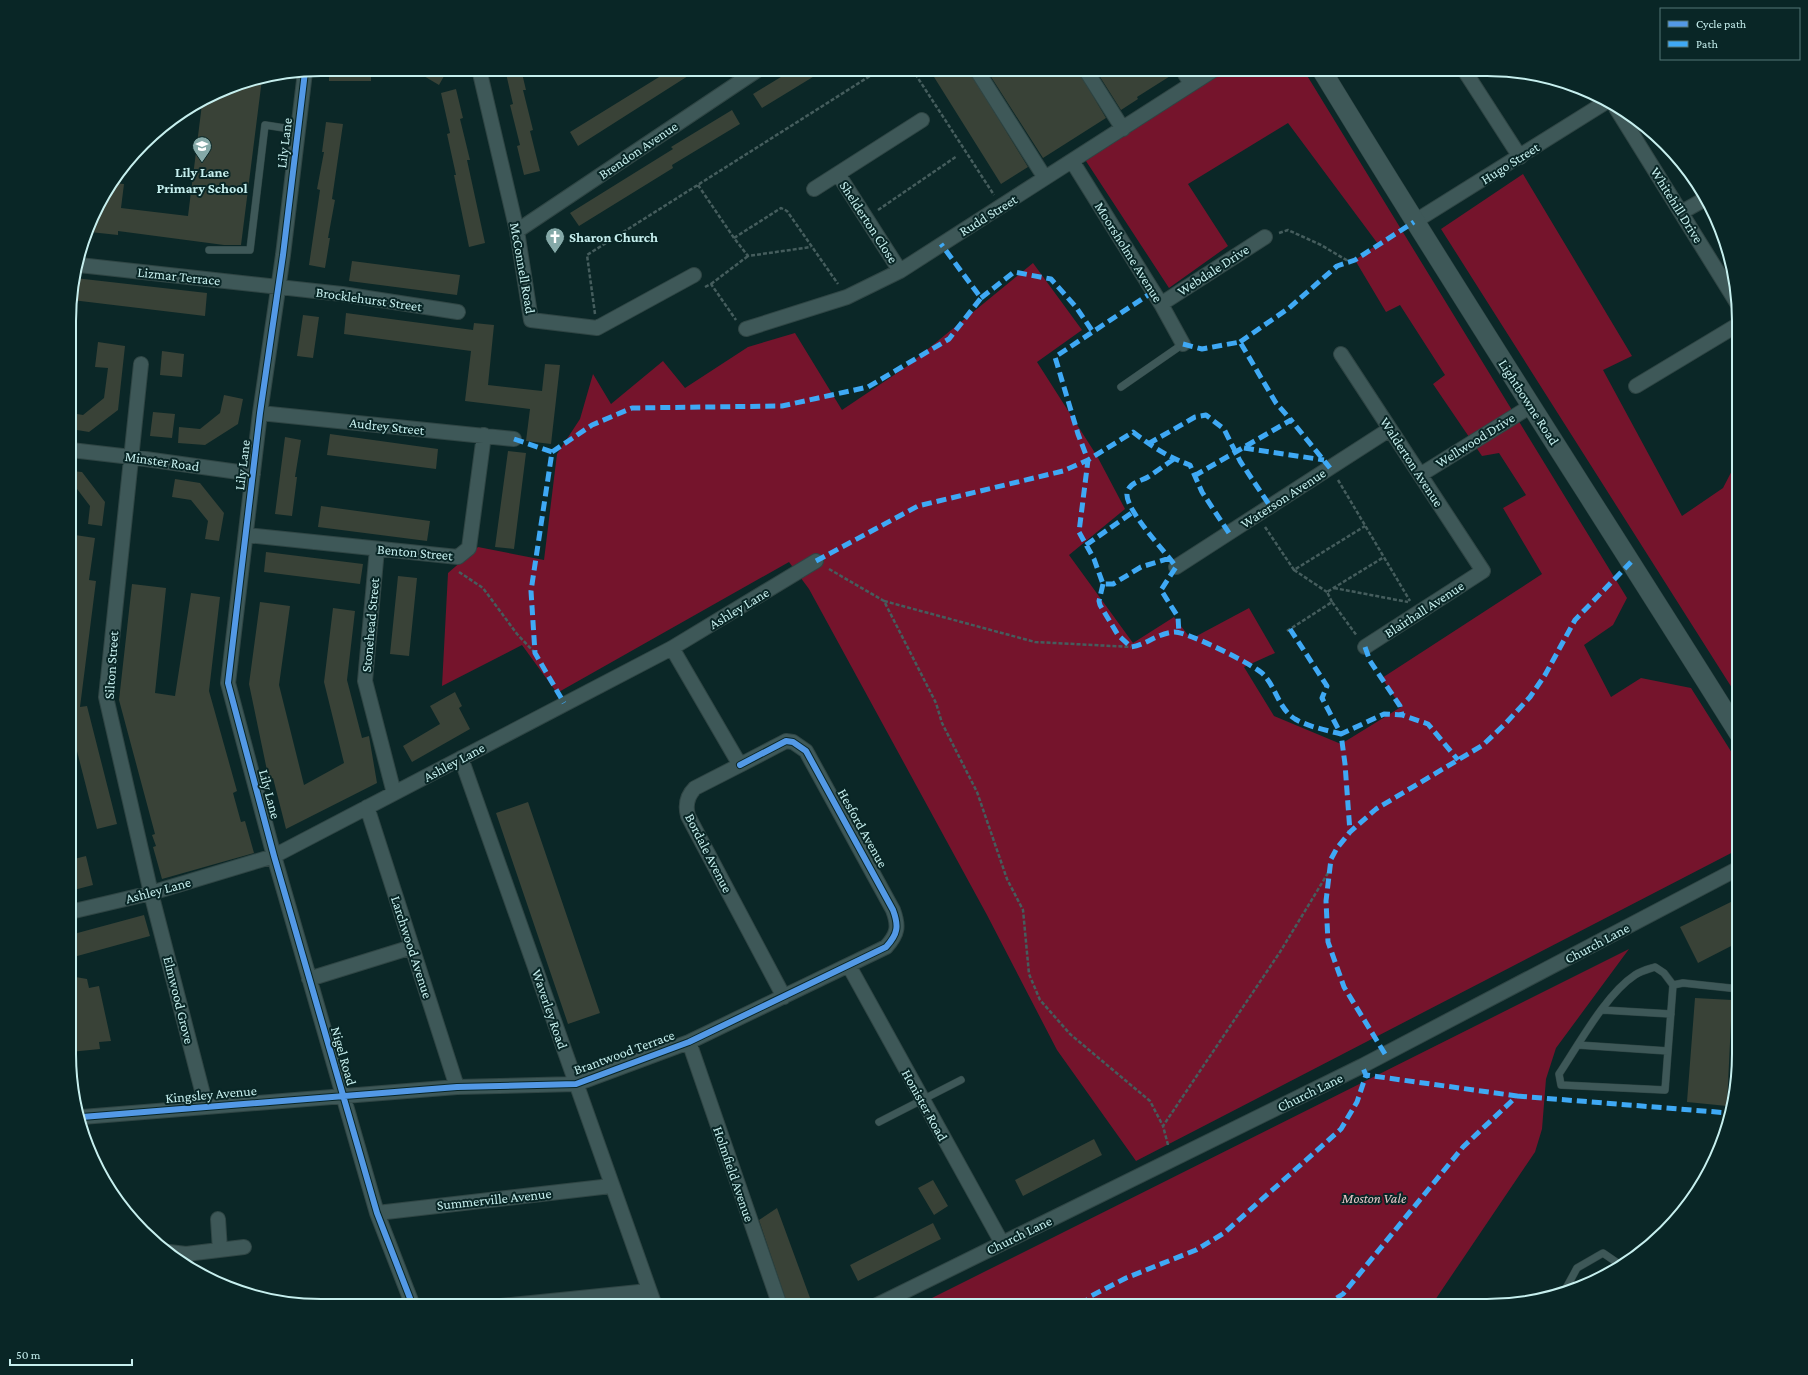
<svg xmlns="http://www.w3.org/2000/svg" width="1808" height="1375" viewBox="0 0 1808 1375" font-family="'Crimson Pro',serif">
<rect width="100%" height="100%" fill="#0b2727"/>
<path fill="#75142c" d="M1226 69H1303L1627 598 1613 625 1584 645 1611 697 1641 678 1691 688 1739 764V849L1136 1161 1057 1050 987 915 809 589 789 562 557 693 522 645 442 686 448 573 478 547 544 560 557 454 580 419 593 374 611 404 663 361 685 388 748 347 795 333 842 410 906 367 1033 263 1082 330 1037 362 1097 456 1125 509 1069 555 1133 643 1174 617 1191 639 1249 608 1275 653 1244 667 1274 716 1341 744 1401 707 1382 678 1542 574 1503 508 1526 495 1499 453 1482 456 1433 384 1445 375 1400 305 1386 312 1355 260 1378 244 1288 123 1188 184 1228 246 1169 288 1084 158Z
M1523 174 1632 356 1603 370 1682 516 1723 488 1739 457V602L1737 604 1739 607V699L1441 229Z
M1629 949 1556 1048 1546 1079 1542 1129 1535 1152 1431 1306H916Z"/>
<path fill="#394237" d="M329 69H371V81H329Z
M412 69H448L439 85Z
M505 69H521L526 90H523L533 130 530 131 540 171 524 175 517 146 520 145 510 105 513 104Z
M672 69H699L578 146 570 132Z
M794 69H826L762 108 753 94Z
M929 69H968L1028 167 1001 184Z
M986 69H1077L1106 118 1043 158Z
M1095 69H1174L1175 73 1137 97 1138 99 1121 110Z
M262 79 241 245H224L118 231V235L90 232 103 195 112 183 124 184 121 208 188 216 202 104 240 82Z
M456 89 463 118 460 119 470 160H467L485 243 469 247 454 175H456L447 134 450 133 441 93Z
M732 110 740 124 672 165 673 168 579 226 570 213 673 149 671 147Z
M326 122 343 124 332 199 335 200 328 238H330L325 268 309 265 320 190 317 189 324 152H322Z
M352 261 460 275 457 295 349 281Z
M75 278 207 293 205 316 72 300Z
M346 313 473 330 474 323 494 325 488 385 542 391 545 364 560 365 551 444 526 441 530 409 465 401 471 351 344 334Z
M303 315 319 317 313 358 297 356Z
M98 342 125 346 118 410 89 432 71 429V413L83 415 104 398 108 368 95 367Z
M162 351 184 354 182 377 160 375Z
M224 395 243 399 238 424 205 445 178 443 179 427 200 429 220 413Z
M153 412 175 414 172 438 150 436Z
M330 434 438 449 436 469 327 455Z
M285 437 301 440 295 477H297L292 516 275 514Z
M508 451 526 453 514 549 495 547Z
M71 471 82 472 105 502 102 526 88 524 90 506 74 485 71 484Z
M175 479 200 483 224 513 219 541 205 539 208 521 191 500 172 497Z
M321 506 430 521 427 541 318 527Z
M75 535 95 538 89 580 96 581 80 707 87 706 117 824 97 829 70 724 71 615 77 560 71 559Z
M266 552 363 564 360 584 264 572Z
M398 576 417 578 409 656 390 654Z
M132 584 166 588 155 693 175 696 191 593 220 597 209 691 237 791 233 793 241 822 245 821 254 853 162 879 153 847 156 846 152 835 155 834 119 700Z
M260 602 290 606 279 685 304 785 344 763 324 682 333 608 355 611 347 680 362 738 369 736 377 783 286 829 273 778 269 780 249 684Z
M455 692 462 706 459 708 470 729 412 762 403 746 440 724 430 706Z
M528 802 600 1013 568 1024 496 813Z
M86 856 93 885 70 891V860Z
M1739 898V942L1698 963 1680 927Z
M144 915 150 936 70 958V935Z
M70 976 87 979 89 988 99 986 111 1041 99 1042 100 1049 70 1052Z
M1695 998 1732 1000 1727 1106 1687 1102Z
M1094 1139 1102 1155 1023 1196 1015 1180Z
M933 1180 948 1206 934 1215 918 1188Z
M777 1208 813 1306H788L759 1220Z
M933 1223 941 1239 858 1281 850 1265Z"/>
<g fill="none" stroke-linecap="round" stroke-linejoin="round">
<g stroke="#2f4544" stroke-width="8">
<path id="service" d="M209 250H250L265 125 297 130
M1121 387 1183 344
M1673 985 1665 1090 1561 1085 1559 1074C1579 1044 1606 994 1635 975 1641 971 1649 969 1655 967L1664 973 1673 985 1683 983 1739 989
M1603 1010 1671 1014
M1578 1045 1668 1051
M879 1122 961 1080
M1564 1292 1577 1268 1603 1253 1619 1264"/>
</g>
<g stroke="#2f4544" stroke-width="16">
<path id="minor" d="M479 69 517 231 531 320 597 328 694 275
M976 69 1045 178
M1085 69 1123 129
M1182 69 1191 84
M1464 70 1520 157
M305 72 283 255 260 413 228 683 274 856 377 1213 413 1306
M1616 108 1737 303
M1072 161 1161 304 1183 344
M838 174 900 271
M814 189 922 120
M1682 212 1705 199
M1414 222 1606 102
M517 231 759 69
M79 265 342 294 458 312
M1161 304 1265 237
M746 329 847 297 900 271 1215 69
M1341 354 1483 571 1365 647
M141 364 106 697 151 893 206 1106
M1636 386 1739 324
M260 413 514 439
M71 450 131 457 253 474
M1420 475 1531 406
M246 535 458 557 469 548 484 435
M377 549 365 681 394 793
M1176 567 1390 429
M672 648 740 765 695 788C687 796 685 805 688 816L784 997
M461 758 655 1306
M367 807 457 1087
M70 912 151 893 274 856 672 648 816 561
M849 966 1002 1243
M309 979 412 947
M689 1042 780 1306
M82 1117 457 1087 576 1084 689 1042 886 947C898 934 899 926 893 910L806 751 793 742 786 741 740 765
M377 1213 611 1186
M218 1219 220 1250
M169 1252 186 1254 244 1247
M500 1306 649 1291
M875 1306 1362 1066 1739 868"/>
</g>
<g stroke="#2f4544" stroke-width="20">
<path id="secondary" d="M1321 69C1457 293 1600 512 1739 734"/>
</g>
<path stroke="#455d5d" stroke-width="2.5" stroke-dasharray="4 2" stroke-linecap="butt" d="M912 69 994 195
M698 185 734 238 748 256 811 247
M878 210 957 156
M1279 233 1288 230 1321 245 1348 261
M734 238 781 208 787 211 838 284
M711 284 748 256
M705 287 711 284 736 320
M595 314 587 255 881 69
M1338 480 1410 601
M1265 527 1294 570 1365 526
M829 569 884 601 936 703 942 723 977 792 1007 879 1023 910 1029 974 1040 1000 1070 1034 1150 1101 1163 1126
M1294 570 1327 592
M459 572 483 588 517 634 535 653
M1334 588 1408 602
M884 601 1035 642 1131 647
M1332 602 1327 592 1384 557
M1287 631 1332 602 1357 636
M1168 1145 1163 1126 1280 952 1328 873"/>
<use href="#service" stroke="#3e5858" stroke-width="7"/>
<use href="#minor" stroke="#3e5858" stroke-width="14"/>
<use href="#secondary" stroke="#3e5858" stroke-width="19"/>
<path stroke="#3fa9f5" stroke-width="5" stroke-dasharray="10 5" stroke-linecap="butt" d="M1154 291 1055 357 1078 434 1088 460 1079 532 1094 559 1103 584H1113L1141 567 1170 558
M981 298 1014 272 1051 279 1076 307 1093 332
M1240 342 1289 308 1337 266 1355 260 1414 222
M1183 344 1202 349 1240 342 1276 403 1291 420
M514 439 552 452 531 591 535 653 564 703
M1148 444 1195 417 1206 415 1224 429 1240 461 1270 506
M1244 448 1324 460
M552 452 592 425 632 408 782 406 868 387 949 339 981 298 941 244
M1174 459C1165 465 1157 471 1148 477 1141 481 1132 482 1128 490 1119 504 1167 553 1176 567L1161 590 1178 617 1179 634
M1194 476 1291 420 1330 468
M1086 545 1133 512
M816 561 918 506 1063 471 1088 460 1133 432C1151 446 1168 457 1190 465L1202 492 1229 533
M1103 584 1099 601 1100 605 1118 635 1131 647C1146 645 1158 633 1174 632 1186 631 1255 665 1264 675 1276 688 1279 709 1295 719 1309 727 1326 730 1341 734L1345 764 1350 832
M1290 629 1327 686 1322 698 1341 734 1384 714 1402 715 1428 724 1458 760
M1365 647 1370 661 1400 706 1402 715
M1385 1054 1344 987 1328 942 1326 901 1331 859 1337 848 1350 832 1376 809 1483 745 1505 724 1530 697 1545 675 1575 620 1631 562
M1517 1096 1729 1113
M1081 1306 1091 1296 1126 1278 1196 1250 1224 1233 1341 1129 1357 1102 1366 1075
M1324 1306 1343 1294 1463 1147 1517 1096 1366 1075 1362 1066"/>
<g stroke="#092626" stroke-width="8">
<path id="cycleway" d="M305 72 283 255 260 413 228 683 274 856 377 1213 413 1306
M82 1117 457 1087 576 1084 689 1042 886 947C898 934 899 926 893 910L806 751 793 742 786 741 740 765"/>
</g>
<use href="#cycleway" stroke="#5399e6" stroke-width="6"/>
</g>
<defs>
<g id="school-pin" transform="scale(1)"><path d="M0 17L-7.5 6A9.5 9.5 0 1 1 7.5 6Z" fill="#85a9a8" stroke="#092626"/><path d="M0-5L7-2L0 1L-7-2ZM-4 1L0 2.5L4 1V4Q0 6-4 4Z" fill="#fff"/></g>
<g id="church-pin" transform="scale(1)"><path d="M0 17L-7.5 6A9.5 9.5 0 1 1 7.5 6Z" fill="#85a9a8" stroke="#092626"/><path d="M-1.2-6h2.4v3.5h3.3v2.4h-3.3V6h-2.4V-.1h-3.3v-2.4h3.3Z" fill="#fff"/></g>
</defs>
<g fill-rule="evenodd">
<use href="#school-pin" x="202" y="146"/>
<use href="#church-pin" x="555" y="237"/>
</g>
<g text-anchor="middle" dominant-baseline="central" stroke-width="4" stroke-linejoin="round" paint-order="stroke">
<g font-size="14" fill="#c6efee" stroke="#092626">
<text transform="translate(284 143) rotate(-83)">Lily Lane</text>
<text transform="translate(638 150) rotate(-34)">Brendon Avenue</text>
<text transform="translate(1510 163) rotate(-32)">Hugo Street</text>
<text transform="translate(1677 205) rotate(58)">Whitehill Drive</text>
<text transform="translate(988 215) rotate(-32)">Rudd Street</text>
<text transform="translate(869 222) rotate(57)">Shelderton Close</text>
<text transform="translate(1129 252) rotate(58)">Moorsholme Avenue</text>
<text transform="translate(523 268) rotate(80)">McConnell Road</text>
<text transform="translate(1213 270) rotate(-33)">Webdale Drive</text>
<text transform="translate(179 276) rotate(6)">Lizmar Terrace</text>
<text transform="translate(369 299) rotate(8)">Brocklehurst Street</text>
<text transform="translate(1529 402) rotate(57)">Lightbowne Road</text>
<text transform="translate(387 426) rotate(6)">Audrey Street</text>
<text transform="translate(1475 440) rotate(-32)">Wellwood Drive</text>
<text transform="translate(162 461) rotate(8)">Minster Road</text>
<text transform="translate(1412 462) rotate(57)">Walderton Avenue</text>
<text transform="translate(242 465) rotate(-83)">Lily Lane</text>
<text transform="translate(1283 498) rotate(-33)">Waterson Avenue</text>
<text transform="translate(415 552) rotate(5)">Benton Street</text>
<text transform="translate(739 608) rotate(-31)">Ashley Lane</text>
<text transform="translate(1424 609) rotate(-33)">Blairhall Avenue</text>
<text transform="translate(370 625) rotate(-85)">Stonehead Street</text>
<text transform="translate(111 665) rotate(-86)">Silton Street</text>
<text transform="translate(454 762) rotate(-28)">Ashley Lane</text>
<text transform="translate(270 794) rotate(75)">Lily Lane</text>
<text transform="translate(863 828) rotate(61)">Hesford Avenue</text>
<text transform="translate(709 853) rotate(63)">Bordale Avenue</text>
<text transform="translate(158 890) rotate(-15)">Ashley Lane</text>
<text transform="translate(1597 943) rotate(-28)">Church Lane</text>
<text transform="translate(412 947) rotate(72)">Larchwood Avenue</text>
<text transform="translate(179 1000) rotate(76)">Elmwood Grove</text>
<text transform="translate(550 1009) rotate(71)">Waverley Road</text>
<text transform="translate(624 1052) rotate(-20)">Brantwood Terrace</text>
<text transform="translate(344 1056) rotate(74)">Nigel Road</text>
<text transform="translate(1310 1092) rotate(-26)">Church Lane</text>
<text transform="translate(211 1094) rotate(-5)">Kingsley Avenue</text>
<text transform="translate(925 1105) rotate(61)">Honister Road</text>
<text transform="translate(734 1174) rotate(71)">Holmfield Avenue</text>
<text transform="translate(494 1199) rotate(-6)">Summerville Avenue</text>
<text transform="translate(1019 1235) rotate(-26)">Church Lane</text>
</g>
<g font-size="14" font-weight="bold" fill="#c6efee" stroke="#092626">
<text x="202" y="172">Lily Lane<tspan x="202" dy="16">Primary School</tspan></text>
<text x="569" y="237" text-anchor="start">Sharon Church</text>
</g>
<g font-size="14" font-style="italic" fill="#e9c7c8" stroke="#092626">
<text x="1374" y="1198">Moston Vale</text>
</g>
</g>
<path d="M0 0H1808V1375H0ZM321 76H1487A245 245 0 0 1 1732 321V1054A245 245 0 0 1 1487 1299H321A245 245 0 0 1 76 1054V321A245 245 0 0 1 321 76Z" fill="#092626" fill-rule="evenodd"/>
<path fill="none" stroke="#c6efee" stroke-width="2" d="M321 76H1487A245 245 0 0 1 1732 321V1054A245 245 0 0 1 1487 1299H321A245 245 0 0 1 76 1054V321A245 245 0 0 1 321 76Z"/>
<rect x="1660" y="8" width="140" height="52" fill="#092626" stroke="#557676"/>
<rect x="1668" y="21" width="20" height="6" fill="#5399e6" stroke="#557676"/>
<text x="1696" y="28" font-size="12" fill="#c6efee">Cycle path</text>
<rect x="1668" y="41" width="20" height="6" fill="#3fa9f5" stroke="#557676"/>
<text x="1696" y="48" font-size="12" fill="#c6efee">Path</text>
<path d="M10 1359v6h122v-6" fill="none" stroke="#c6efee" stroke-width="2"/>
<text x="16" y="1359" font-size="12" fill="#c6efee" stroke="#092626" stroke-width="3" paint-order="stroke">50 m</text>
</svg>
